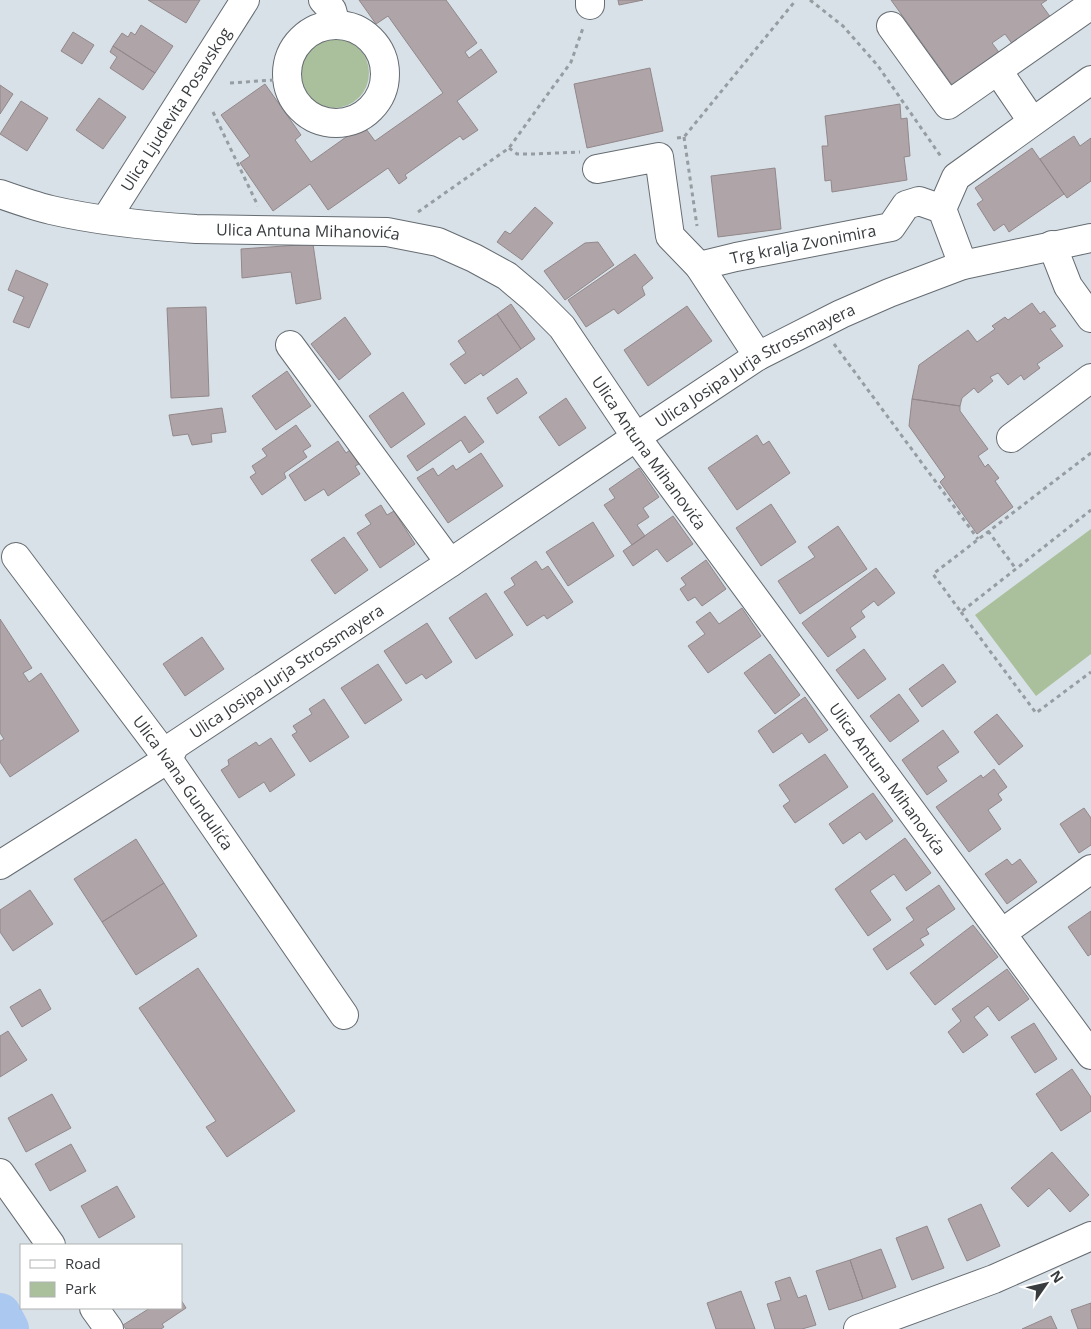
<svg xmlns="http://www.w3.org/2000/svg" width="1091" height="1329" viewBox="0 0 1091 1329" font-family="'Open Sans',sans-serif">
<rect width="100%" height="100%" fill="#d8e1e7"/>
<path fill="#aac09d" d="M299 73a35 35 0 1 1 70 0a35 35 0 1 1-70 0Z
M1091 529V654L1036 696 975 615Z"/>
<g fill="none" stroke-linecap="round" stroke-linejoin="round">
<path stroke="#abc8f0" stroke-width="42" d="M0 1314 8 1329"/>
</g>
<path fill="#afa4a7" stroke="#92888b" d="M148 0H200L186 23Z
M359 0H446L477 43 465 52 469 58 481 49 497 72 457 101 478 130 463 140 460 136 405 175 407 178 399 184 388 168 328 210 310 184 273 211 240 163 250 156 221 115 265 84 301 135 295 140 311 162 363 125 375 141 443 93 388 16 376 24Z
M618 0H643L619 5Z
M891 0H1047L1041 4 1054 22 1016 49 1005 34 992 43 1004 59 958 93Z
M141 25 173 46 155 73 113 46 122 33 128 37 131 32 135 35Z
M73 32 94 45 82 64 61 51Z
M113 46 155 73 143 90 110 68 117 57 110 52Z
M650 68 663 131 587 148 574 84Z
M0 85 13 94 0 114Z
M99 98 126 117 103 149 76 130Z
M21 101 48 118 27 151 0 134Z
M900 104 901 119 907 118 910 156 904 157 907 180 832 192 831 180 825 181 822 146H828L825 116Z
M1074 136 1080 146 1091 138V181L1067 198 1040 159Z
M1032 148 1064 194 1009 232 1004 224 994 231 977 204 983 200 975 188Z
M775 168 781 229 718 237 711 176Z
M535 207 553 223 522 260 497 242 505 231 510 234Z
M598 242 614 265 565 300 544 271 585 243Z
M313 244 321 299 296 304 291 272 242 278 241 249Z
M635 254 653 278 642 287 645 295 618 314 614 309 586 327 568 300Z
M16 270 48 284 29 328 13 322 24 297 8 290Z
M1032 303 1040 314 1044 311 1056 326 1050 329 1063 346 1037 364 1040 368 1024 380 1021 375 1008 385 998 373 990 377 993 381 978 393 974 388 962 398 960 406 912 399 919 365 968 330 977 342 995 329 992 326 1005 317 1008 320Z
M511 304 535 339 521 349 497 314Z
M687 306 712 341 648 386 624 350Z
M206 307 209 396 171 398 167 308Z
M497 314 521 349 483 376 481 373 465 384 450 364 466 353 458 341Z
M345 317 371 354 339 380 311 344Z
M287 371 311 406 276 430 252 396Z
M517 378 527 393 497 414 487 398Z
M403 392 425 424 391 448 369 416Z
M566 398 586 428 559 446 539 417Z
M912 399 960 406V411L988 449 978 456 985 467 988 464 999 478 995 481 1013 507 977 534 940 482 945 477 909 426Z
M222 408 226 432 211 434 212 442 192 445 188 434 173 436 169 415Z
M465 416 484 442 469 453 461 440 417 471 407 456Z
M296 425 311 446 303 451 307 457 284 473 286 478 262 495 250 477 256 473 252 466 267 456 262 449Z
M757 435 763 445 769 441 790 473 737 510 708 468Z
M338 441 346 453 350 450 359 464 355 466 360 474 328 496 324 489 305 501 289 475Z
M481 453 503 486 448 523 417 478 433 468 438 476 453 465 456 470Z
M639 468 659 497 643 508 649 517 637 525 645 536 632 545 604 505 615 498 609 489Z
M771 504 796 542 761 566 736 528Z
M381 505 387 515 394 511 415 544 380 568 357 533 371 524 365 515Z
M673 516 693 544 667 562 657 549 633 566 623 551Z
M593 522 614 556 568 586 546 552Z
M838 526 867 569 800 614 778 581 815 557 808 547Z
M344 537 368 570 335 594 311 560Z
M706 560 726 589 702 606 695 597 688 601 680 589 686 585 681 578Z
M536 561 542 570 548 566 573 602 547 619 544 615 527 626 504 592 515 585 511 578Z
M876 568 895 593 878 606 874 601 861 611 865 617 850 628 856 637 828 657 802 623Z
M486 593 513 635 476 659 449 618Z
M742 608 761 636 708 673 688 646 705 634 696 622 710 612 719 624Z
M0 619 32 668 23 673 29 682 41 673 79 731 10 777 0 762V741L4 739 0 733Z
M427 623 452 662 426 679 422 674 406 684 384 651Z
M202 637 224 669 185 696 163 664Z
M864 649 886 679 858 699 836 670Z
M770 654 800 695 775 714 744 673Z
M378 664 402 700 365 724 341 688Z
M943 664 956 682 922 707 909 689Z
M899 694 919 721 890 742 870 716Z
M805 697 828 730 809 743 802 733 773 753 758 731Z
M324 699 349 737 310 762 292 735 297 732 293 726 312 714 309 709Z
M997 714 1023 746 999 765 974 732Z
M943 730 959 752 937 767 947 781 927 795 902 760Z
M271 738 295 775 270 792 264 782 239 798 221 770 229 765 228 760 256 742 259 746Z
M825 754 848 787 795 823 783 806 790 801 779 785Z
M994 769 1007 787 998 794 1002 800 988 810 1001 829 969 852 936 807 981 775 983 778Z
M873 793 893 821 866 840 860 832 843 844 829 824Z
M1084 808 1091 818V845L1079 853 1060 824Z
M905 838 931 873 906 891 894 874 870 891 891 920 868 936 835 889Z
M136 839 164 883 102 922 74 879Z
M1007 859 1012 865 1020 859 1037 882 1007 904 985 874Z
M164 883 197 936 136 975 102 922Z
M939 885 955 909 926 929 929 934 920 939 924 945 887 970 873 949 914 920 906 908Z
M30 890 53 924 13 951 0 932V910Z
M1091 911V954L1088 956 1068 927Z
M973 925 998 957 935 1005 910 973Z
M198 968 295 1111 227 1157 206 1127 216 1121 139 1008Z
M1007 969 1029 999 999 1021 988 1006 974 1017 988 1035 963 1053 948 1032 961 1021 952 1009Z
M40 989 51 1009 22 1027 10 1007Z
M1034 1023 1057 1059 1035 1073 1011 1037Z
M8 1031 27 1060 0 1077V1036Z
M1072 1069 1091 1097V1111L1061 1131 1036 1094Z
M52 1094 71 1128 26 1152 8 1118Z
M71 1144 86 1171 50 1191 35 1164Z
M1052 1152 1089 1195 1070 1212 1049 1188 1028 1207 1011 1188Z
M117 1186 135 1217 99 1238 81 1206Z
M981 1204 1000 1246 967 1261 948 1219Z
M927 1226 944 1268 912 1280 896 1238Z
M881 1249 896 1287 863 1299 850 1260Z
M850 1260 863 1299 829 1310 816 1271Z
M790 1277 798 1298 806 1295 816 1325 802 1329H775L767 1304 781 1300 775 1282Z
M741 1291 755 1329H716L707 1303Z
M181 1300 186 1308 162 1324 164 1327 161 1329H126L123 1325 150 1308H181Z
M1091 1303V1329H1078L1071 1310Z
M1051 1316 1057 1329H1022Z"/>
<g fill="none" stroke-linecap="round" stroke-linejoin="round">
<g stroke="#656c72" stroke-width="30">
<g id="minor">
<path d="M323 0 332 10 336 25"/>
<path d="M590 0V5"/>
<circle cx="336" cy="74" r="49"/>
<path d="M891 26 948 105 1091 5"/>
<path d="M998 71 1032 121"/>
<path d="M597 169 659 157 670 236 699 266"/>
<path id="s1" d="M0 194C17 200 34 206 51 210 98 221 149 226 196 229L387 232 438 242 474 258 507 276 533 298 562 327 636 437 1091 1055"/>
<path d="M942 209 956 177 1091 80"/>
<path id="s2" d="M106 219 245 0"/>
<path d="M1052 245 1068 286 1091 318"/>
<path d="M290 345 450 563"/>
<path id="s3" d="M758 356 699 266 736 257 891 227 906 205 919 201 942 209 963 265"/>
<path d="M1011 438 1091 378"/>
<path id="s4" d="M16 557 168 759 344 1015"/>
<path id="s5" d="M0 865 168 759 175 745 450 563 636 437 758 356 841 314 889 293 963 265 1091 238"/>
<path d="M1002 933 1091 869"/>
<path d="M0 1173 51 1245"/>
<path d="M94 1308 109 1329"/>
<path d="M858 1329 994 1279 1091 1236"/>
</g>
</g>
<path stroke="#969da2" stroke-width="3" stroke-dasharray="4 4" stroke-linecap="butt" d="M810 0 843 26 878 66 942 158
M230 83 288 79
M213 112 258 206
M684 137 697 226
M677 138 684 137 796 0
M509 148 517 154H533L580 152
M418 212 509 148 571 62 583 28
M834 344 978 539
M1091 453 933 574 961 612 1091 510
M988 531 1016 569
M961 612 1036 713 1091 672"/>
<use href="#minor" stroke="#fff" stroke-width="28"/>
</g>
<g text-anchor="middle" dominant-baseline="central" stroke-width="4" stroke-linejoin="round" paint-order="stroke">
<g font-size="16" fill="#383c3e" stroke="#fff">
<text stroke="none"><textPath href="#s2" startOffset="130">Ulica Ljudevita Posavskog</textPath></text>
<text stroke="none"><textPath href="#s1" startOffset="312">Ulica Antuna Mihanovića</textPath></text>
<text stroke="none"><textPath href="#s3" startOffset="214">Trg kralja Zvonimira</textPath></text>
<text stroke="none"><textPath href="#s5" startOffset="908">Ulica Josipa Jurja Strossmayera</textPath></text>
<text stroke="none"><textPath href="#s1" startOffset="748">Ulica Antuna Mihanovića</textPath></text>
<text stroke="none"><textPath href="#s5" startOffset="348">Ulica Josipa Jurja Strossmayera</textPath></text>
<text stroke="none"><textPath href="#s1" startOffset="1152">Ulica Antuna Mihanovića</textPath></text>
<text stroke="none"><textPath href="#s4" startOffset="281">Ulica Ivana Gundulića</textPath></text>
</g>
</g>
<rect x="20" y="1244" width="162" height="65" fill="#ffffff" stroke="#afb1b2"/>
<rect x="30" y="1260" width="25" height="8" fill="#ffffff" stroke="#afb1b2"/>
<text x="65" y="1269" font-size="15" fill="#383c3e">Road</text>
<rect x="30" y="1282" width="25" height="15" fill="#aac09d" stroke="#afb1b2"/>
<text x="65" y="1294" font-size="15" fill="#383c3e">Park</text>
<g transform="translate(1046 1284) rotate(56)" stroke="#ffffff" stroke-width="4" paint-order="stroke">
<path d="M0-4L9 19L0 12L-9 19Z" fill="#383c3e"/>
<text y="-8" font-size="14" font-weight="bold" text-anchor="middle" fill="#383c3e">N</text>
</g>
</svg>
